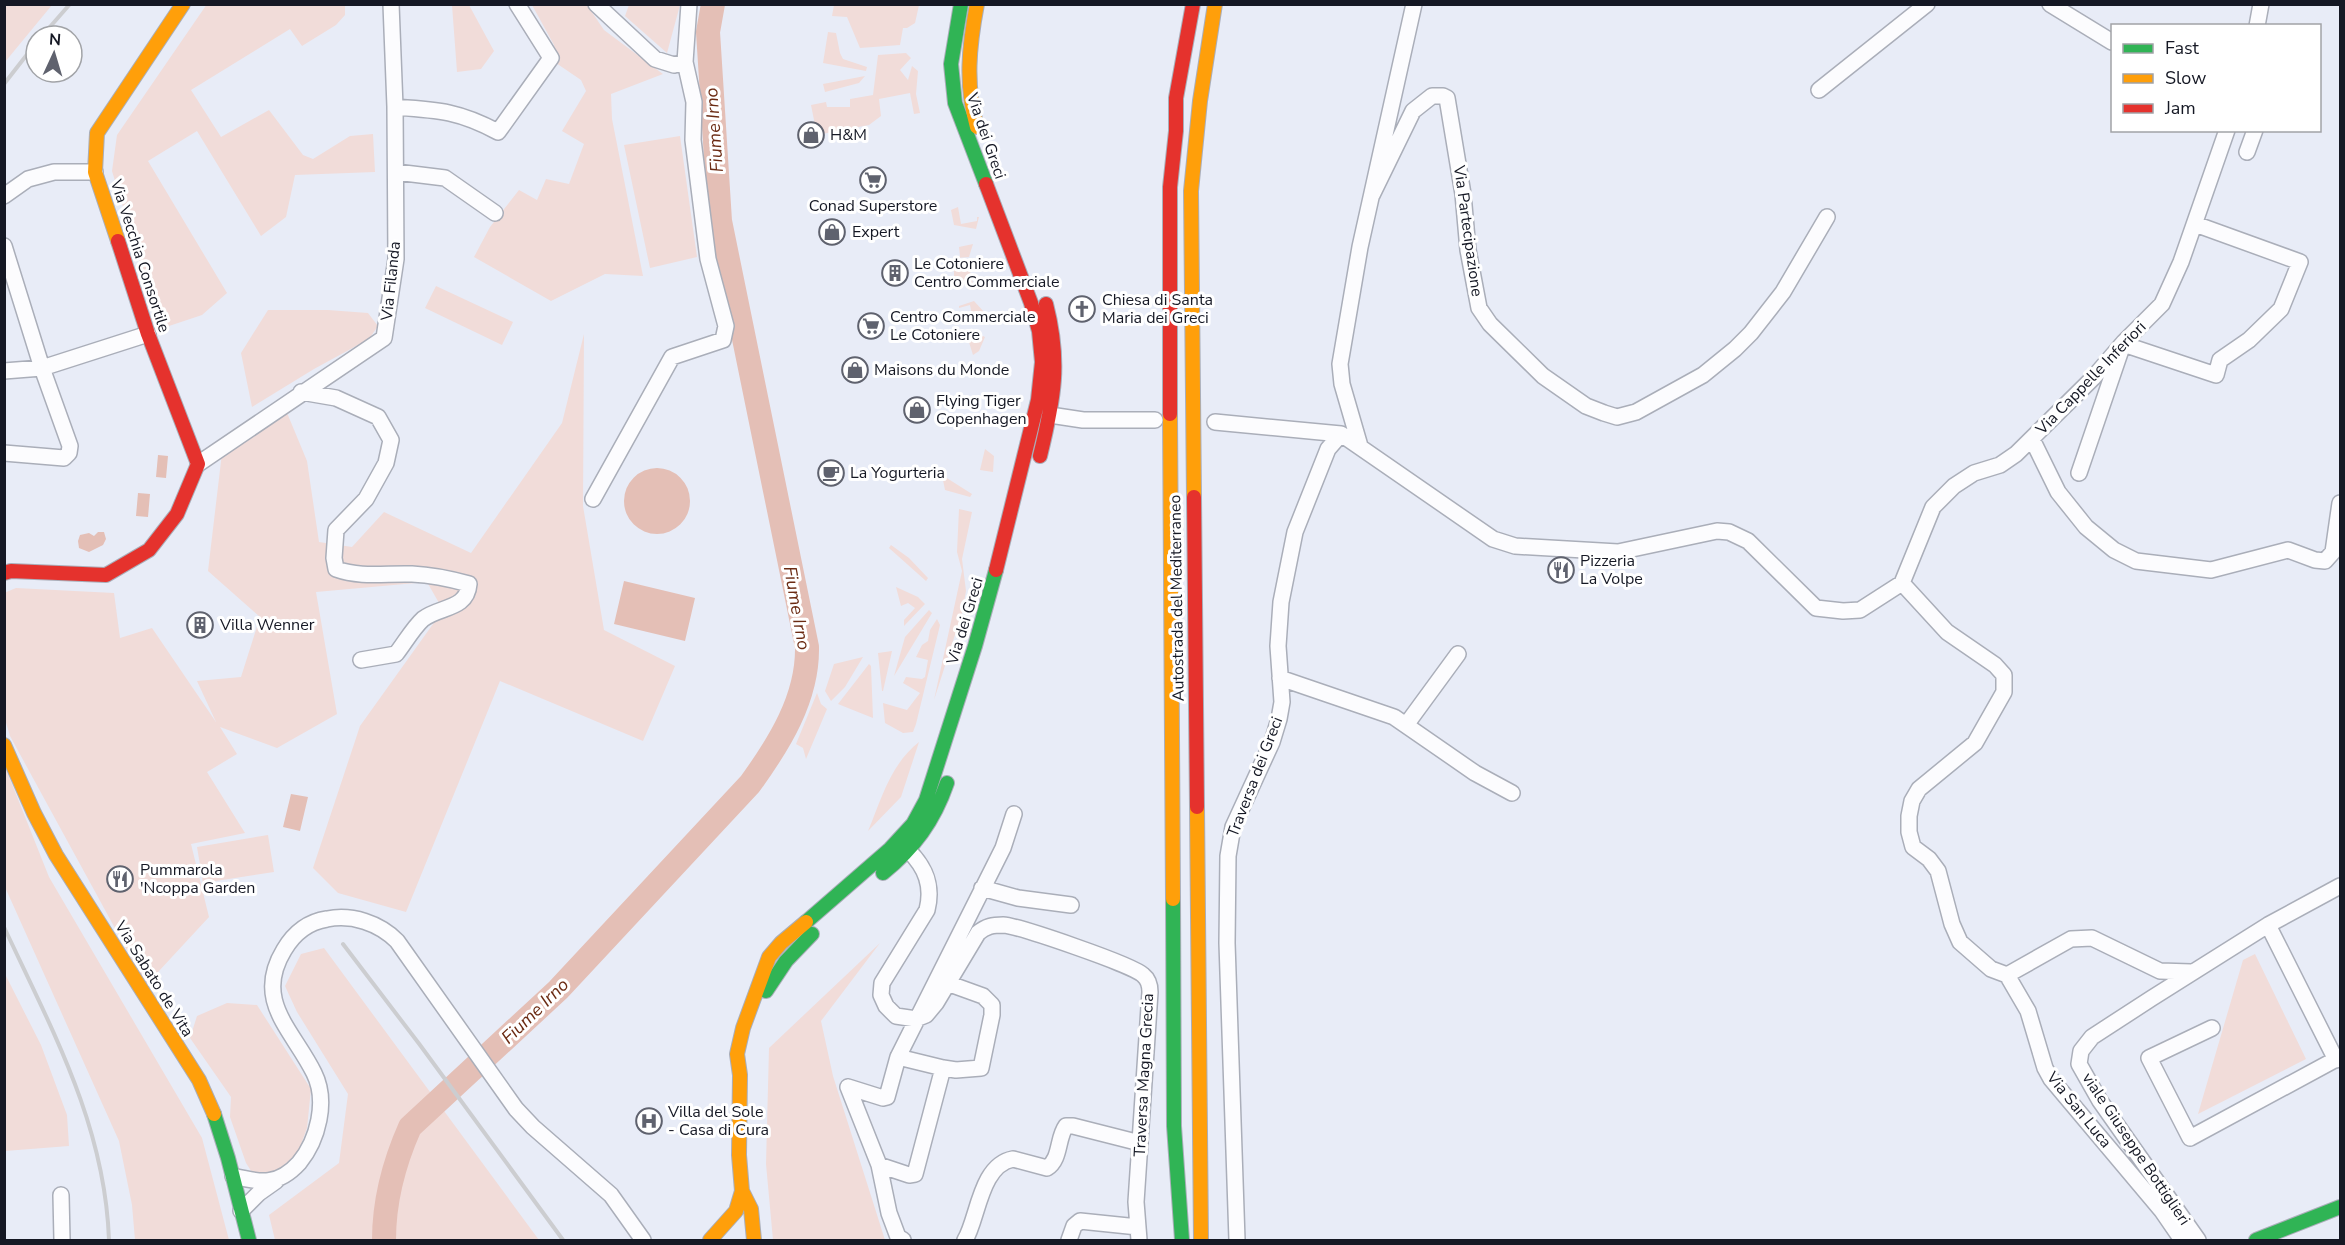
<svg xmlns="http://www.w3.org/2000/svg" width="2345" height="1245" viewBox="0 0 2345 1245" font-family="'Nunito Sans',sans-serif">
<rect width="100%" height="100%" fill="#e8ecf7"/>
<path fill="#f1dcd9" d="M5 4 52 5 5 62 4 5Z
M207 4 345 5V15L336 25 302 46 290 29 191 90 221 137 269 110 303 155 313 159 350 136 373 134 375 172 295 175 286 217 261 236 197 131 148 161 227 293 202 315 160 329 112 171 117 135Z
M452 5H469L494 51 481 69 457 72Z
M532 5H587L604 30 663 74 611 94 612 119 643 276 605 274 551 301 474 257 490 227 519 190 537 200 546 179 569 184 584 144 562 131 586 91 581 80 556 63 554 45Z
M629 5H680L667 53 625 16Z
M834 5V4L919 5 915 23 907 28H903L900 45 860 48 847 17 832 16Z
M828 32 836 33 840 53 843 59 867 67 866 71 823 63Z
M906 53 911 58 900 70 908 80 912 66 918 71 916 94 920 113 914 114 910 93 879 99 881 116 869 125 817 135 811 105 826 102 827 107H850V99L873 95 878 55Z
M865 76 859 83 825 92 823 84Z
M680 136 697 257 650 268 624 145Z
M958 207 961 224 977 221V217H979L976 229 954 225 951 210Z
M973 244 969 257 956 258 960 256 959 247Z
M954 268 970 271 974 288 954 276Z
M436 286 513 322 502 345 425 308Z
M974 301 985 313 973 320 970 305 959 308V306Z
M268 310H328L368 313 378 326 369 339 314 369 252 407 241 353Z
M584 334 583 506 604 630 675 666 643 741 500 681 406 912 338 893 313 868 360 726 443 610 427 582 316 592 337 714 277 748 220 727 237 754 207 772 245 833 191 844 209 917 146 985 10 736 4 716V593L16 588 114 593 120 638 152 628 216 722 197 681 241 677 260 617 208 571 222 453 285 408 307 461 319 542 352 547 384 512 471 553 562 423Z
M983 336 985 337 979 351 973 355 968 339Z
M985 449 994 456 993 472 980 470Z
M942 475 972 494 970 497 945 490Z
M959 509 972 512 962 559 966 591 962 613 934 700 962 571 957 552Z
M891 545 909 558 928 578 926 581 889 548Z
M896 587 918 597 925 604 904 626V620L915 608 908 603 901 606Z
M929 610 932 613 894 676 905 637Z
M937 619 940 625 916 724 913 732 903 733 885 723 883 703 907 710 920 693 903 683 906 677 922 679 925 677 928 660 916 657 922 645 928 641 930 630Z
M892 651 883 691H882L878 653Z
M863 657 845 687 831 701 825 691 834 664Z
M869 664 871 666 873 718 838 704Z
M817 693 821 704 827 709 806 759 803 748 796 744Z
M919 742 901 797 868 831C882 798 890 765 919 742Z
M4 764 49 877 202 1138 229 1240H135L132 1205 119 1141 5 887Z
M268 835 274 872 203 883 197 847Z
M880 943 821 1021 833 1076 885 1240H887H773L766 1164 769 1048Z
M324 948 539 1240H275L269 1215 339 1163 348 1094 297 1012 285 986 301 954Z
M2255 954 2306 1059 2198 1114 2243 960Z
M5 974 41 1045 67 1115 69 1146 5 1151Z
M227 1003 257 1005 311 1089 307 1128 298 1153 276 1172 255 1177 246 1163 230 1117 231 1097 190 1038 197 1016Z"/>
<path fill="#e4bfb6" d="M158 455 168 456 166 478 156 477Z
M624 501a33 33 0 1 1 66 0a33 33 0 1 1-66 0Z
M138 493 150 494 148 517 136 516Z
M98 532H104L106 539 103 545 89 552 79 548 78 541 80 535 89 533 94 536Z
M624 581 695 598 685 641 614 624Z
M291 794 308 797 300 831 283 827Z"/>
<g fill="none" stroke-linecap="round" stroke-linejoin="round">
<path stroke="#e4bfb6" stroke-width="24" d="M384 1240C384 1201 394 1163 410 1127L558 990 750 784C779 744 808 698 807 647L720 221 708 32 713 4"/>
<g stroke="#aaaeb9" stroke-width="18">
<path id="street" d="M391 4 395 107C438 110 459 111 498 132L551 58 517 4
M596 4 655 59 674 65 685 62 689 4
M2050 4 2112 42
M2257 26 2261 4
M1819 90 1927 4
M2247 152 2255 130
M396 172 445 178 495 213
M1372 195 1413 111 1432 96H1443L1447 98 1463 194 1468 250 1479 308 1490 324 1543 376 1586 406 1604 413 1617 417 1636 412 1703 375 1735 349 1751 333 1783 292 1827 217
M4 196 28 179 54 172H95
M4 246 42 368 70 446 69 453 64 458 4 453
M4 371 42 368 148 334
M301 392 336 398 378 417 391 440 386 463 366 499 336 530 334 558 336 569C361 578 386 573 412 574 432 575 451 579 469 584 467 610 440 606 423 619 413 628 404 644 396 654L361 660
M1050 415 1083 420H1155
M1215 422 1341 434 1493 539 1515 546 1618 552 1717 531 1729 532 1748 541 1816 608 1843 611 1860 610 1902 583
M2032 439 2058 492 2086 527 2114 550 2136 561 2211 570 2288 550 2315 560 2325 561 2333 552 2340 503
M1360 446 1342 384 1340 364 1360 247 1414 4
M198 464 384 338 396 259 395 107
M2079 473 2123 344 2216 375 2220 360 2249 340 2281 309 2300 262 2195 224
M593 499 672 357 723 340 726 326 708 259 693 140 694 102 685 62
M1902 583 1947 632 1995 665 2004 675V692L1975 743 1919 789 1912 801 1909 816V832L1913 847 1929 859 1938 871 1952 924 1960 942 1991 969 2007 975 2028 1011 2045 1068 2051 1079 2162 1211 2182 1240
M1902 583 1933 507 1954 486 1974 473 2000 465 2016 454 2093 378 2124 342 2162 304 2181 262 2227 130
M1280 678 1394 717 1475 773 1512 793
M1406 725 1458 654
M909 851C926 868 933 886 927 910L882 983 881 995 886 1006 896 1016 916 1019 926 1015 936 1003 978 933C986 926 993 925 1003 925 1019 926 1133 965 1143 975 1148 979 1150 986 1150 992L1136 1202 1139 1240
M982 888 1018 898 1071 905
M2268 925 2336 1060
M2007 975 2071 939 2092 938 2160 971 2191 972
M2212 1028 2149 1058 2190 1138 2340 1057
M943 1068 956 1070 981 1068 992 1015V1005L983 996 947 983
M848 1087 883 1098 887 1097 898 1057 993 868 1003 848 1014 814
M848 1087 879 1165 889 1213 898 1237 903 1240
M879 1165 909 1175 915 1174 943 1068 898 1057
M233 1176C261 1183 278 1186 299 1163 318 1140 328 1101 314 1073 293 1030 253 1001 284 950 294 933 307 922 327 919 352 914 379 923 397 941L516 1109 533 1127 611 1195 643 1240
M61 1195 62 1240
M241 1211 259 1193 276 1181
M965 1240C978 1219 980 1165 1013 1159L1047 1168C1061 1159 1057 1138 1066 1126H1073L1140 1143
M1069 1240 1074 1226 1080 1221 1138 1227
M1237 1240 1227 943 1228 856 1233 827 1272 742 1279 719 1282 702 1278 646 1281 602 1295 532 1328 449 1341 434
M2198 1240 2100 1101 2079 1064 2081 1051 2092 1037 2152 998 2268 925 2340 886"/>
</g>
<g stroke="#aaaeb9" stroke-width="16">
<path id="fast" d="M961 4 951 64 955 103 986 184
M883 873C914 848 934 821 947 783
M1173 899 1174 1126 1182 1240
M806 922 890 849 913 824 926 800 975 646 996 570
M766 991 786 961 812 934
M214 1114 228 1158 249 1240
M2256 1240 2340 1207"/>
</g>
<g stroke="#aaaeb9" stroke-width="16">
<path id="slow" d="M977 4C969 46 965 85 977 127
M118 241 95 172 97 133 183 4
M1170 414 1173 899
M1194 497 1191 191 1200 101 1215 4
M4 745 34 813 56 855 199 1080 214 1114
M1197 807 1201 1240
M710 1240 736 1211 742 1191
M754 1240 751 1209 742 1191 739 1155 740 1075 737 1054 743 1028 769 957 781 943 806 922"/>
</g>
<g stroke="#aaaeb9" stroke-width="16">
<path id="jam" d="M986 184 1031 303 1039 331 1042 362 1038 400 996 570
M1170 414V187L1176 131V98L1193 4
M1040 456C1054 399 1061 362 1046 304
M1194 497 1197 807
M4 573 11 571 106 575 149 550 177 514 198 464 148 334 118 241"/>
</g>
<use href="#street" stroke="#fcfcfe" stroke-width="15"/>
<use href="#fast" stroke="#30b455" stroke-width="14"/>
<use href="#slow" stroke="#ff9f0a" stroke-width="14"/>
<use href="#jam" stroke="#e5322d" stroke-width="14"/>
<path stroke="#cccdd0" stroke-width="4" d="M42 36 70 4
M4 84 36 43
M4 927C52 1030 105 1125 109 1240
M343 944 420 1045 563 1240"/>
</g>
<defs>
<g id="shop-ring" transform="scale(1.35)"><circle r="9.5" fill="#fff" stroke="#5f626e" stroke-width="1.5"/><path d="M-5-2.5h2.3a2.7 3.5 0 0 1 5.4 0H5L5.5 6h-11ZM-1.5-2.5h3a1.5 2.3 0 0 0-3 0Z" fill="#5f626e"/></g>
<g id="supermarket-ring" transform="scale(1.35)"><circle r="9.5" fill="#fff" stroke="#5f626e" stroke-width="1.5"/><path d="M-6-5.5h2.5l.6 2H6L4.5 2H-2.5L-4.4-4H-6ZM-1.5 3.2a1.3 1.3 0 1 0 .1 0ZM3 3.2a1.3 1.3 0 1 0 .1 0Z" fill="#5f626e"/></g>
<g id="building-ring" transform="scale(1.35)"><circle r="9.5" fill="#fff" stroke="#5f626e" stroke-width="1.5"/><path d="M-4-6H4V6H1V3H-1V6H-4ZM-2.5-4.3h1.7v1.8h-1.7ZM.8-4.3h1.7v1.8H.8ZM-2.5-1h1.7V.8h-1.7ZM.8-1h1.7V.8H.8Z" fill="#5f626e"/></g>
<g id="church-ring" transform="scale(1.35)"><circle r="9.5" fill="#fff" stroke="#5f626e" stroke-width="1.5"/><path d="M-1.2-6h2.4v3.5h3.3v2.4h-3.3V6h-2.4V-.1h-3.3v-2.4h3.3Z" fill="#5f626e"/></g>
<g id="cafe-ring" transform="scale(1.35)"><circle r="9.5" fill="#fff" stroke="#5f626e" stroke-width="1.5"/><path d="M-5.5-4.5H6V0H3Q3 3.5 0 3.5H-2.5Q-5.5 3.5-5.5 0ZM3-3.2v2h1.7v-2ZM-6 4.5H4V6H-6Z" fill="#5f626e"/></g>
<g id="restaurant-ring" transform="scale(1.35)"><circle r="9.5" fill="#fff" stroke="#5f626e" stroke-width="1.5"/><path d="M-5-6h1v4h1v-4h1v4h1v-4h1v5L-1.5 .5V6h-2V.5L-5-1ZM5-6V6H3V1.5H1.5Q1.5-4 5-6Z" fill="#5f626e"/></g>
<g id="hospital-ring" transform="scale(1.35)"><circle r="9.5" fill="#fff" stroke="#5f626e" stroke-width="1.5"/><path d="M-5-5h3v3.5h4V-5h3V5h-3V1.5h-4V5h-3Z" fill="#5f626e"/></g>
</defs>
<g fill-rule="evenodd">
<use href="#shop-ring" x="811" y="135"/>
<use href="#supermarket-ring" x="873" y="180"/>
<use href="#shop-ring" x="832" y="232"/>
<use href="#building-ring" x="895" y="273"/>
<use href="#church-ring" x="1082" y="309"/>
<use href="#supermarket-ring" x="871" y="326"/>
<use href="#shop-ring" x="855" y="370"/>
<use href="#shop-ring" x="917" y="410"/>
<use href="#cafe-ring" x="831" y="473"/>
<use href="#restaurant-ring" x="1561" y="570"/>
<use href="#building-ring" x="200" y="625"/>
<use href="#restaurant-ring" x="120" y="879"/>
<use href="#hospital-ring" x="649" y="1121"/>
</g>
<g text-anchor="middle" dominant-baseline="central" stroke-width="6" stroke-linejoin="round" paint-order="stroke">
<g font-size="16" fill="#151824" stroke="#fff" text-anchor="start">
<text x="830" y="135">H&amp;M</text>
<text x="873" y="206" text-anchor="middle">Conad Superstore</text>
<text x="852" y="232">Expert</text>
<text x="914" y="264">Le Cotoniere<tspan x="914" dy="18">Centro Commerciale</tspan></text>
<text x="1102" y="300">Chiesa di Santa<tspan x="1102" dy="18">Maria dei Greci</tspan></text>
<text x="890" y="317">Centro Commerciale<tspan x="890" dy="18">Le Cotoniere</tspan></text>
<text x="874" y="370">Maisons du Monde</text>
<text x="936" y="401">Flying Tiger<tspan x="936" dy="18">Copenhagen</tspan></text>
<text x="850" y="473">La Yogurteria</text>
<text x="1580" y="561">Pizzeria<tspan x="1580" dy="18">La Volpe</tspan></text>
<text x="220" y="625">Villa Wenner</text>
<text x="140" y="870">Pummarola<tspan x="140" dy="18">'Ncoppa Garden</tspan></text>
<text x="668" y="1112">Villa del Sole<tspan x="668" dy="18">- Casa di Cura</tspan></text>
</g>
<g font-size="16" fill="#151824" stroke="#fff">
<text transform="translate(986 136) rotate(71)">Via dei Greci</text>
<text transform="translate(1468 231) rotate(82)">Via Partecipazione</text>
<text transform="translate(140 256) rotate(72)">Via Vecchia Consortile</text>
<text transform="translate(391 281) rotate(-84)">Via Filanda</text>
<text transform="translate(2091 378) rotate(-46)">Via Cappelle Inferiori</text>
<text transform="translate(1177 598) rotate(-91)">Autostrada del Mediterraneo</text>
<text transform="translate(965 621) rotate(-73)">Via dei Greci</text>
<text transform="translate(1255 777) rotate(-69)">Traversa dei Greci</text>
<text transform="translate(154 979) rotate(58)">Via Sabato de Vita</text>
<text transform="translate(1144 1075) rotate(-87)">Traversa Magna Grecia</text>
<text transform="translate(2079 1110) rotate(51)">Via San Luca</text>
<text transform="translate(2136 1149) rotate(56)">viale Giuseppe Bottiglieri</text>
</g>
<g font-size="18" font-style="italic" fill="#6b2b13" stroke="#fff">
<text transform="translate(714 130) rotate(-94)">Fiume Irno</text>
<text transform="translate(797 608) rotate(80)">Fiume Irno</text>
<text transform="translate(535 1011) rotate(-44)">Fiume Irno</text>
</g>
</g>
<rect width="2345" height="1245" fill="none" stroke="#151824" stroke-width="12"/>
<rect x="2111" y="24" width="210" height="108" fill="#ffffff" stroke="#a1a3a7" stroke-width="1.5"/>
<rect x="2123" y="44" width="30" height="9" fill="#30b455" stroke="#a1a3a7" stroke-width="1.5"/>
<text x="2165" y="54" font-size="18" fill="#151824">Fast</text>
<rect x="2123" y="74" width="30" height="9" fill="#ff9f0a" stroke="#a1a3a7" stroke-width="1.5"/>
<text x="2165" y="84" font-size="18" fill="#151824">Slow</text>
<rect x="2123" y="104" width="30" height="9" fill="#e5322d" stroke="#a1a3a7" stroke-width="1.5"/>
<text x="2165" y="114" font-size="18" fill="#151824">Jam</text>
<g transform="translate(54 54) rotate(4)"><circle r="28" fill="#ffffff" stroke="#a1a3a7" stroke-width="1.5"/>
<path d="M0-4.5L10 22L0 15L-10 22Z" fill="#5f626e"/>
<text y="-9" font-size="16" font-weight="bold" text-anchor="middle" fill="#151824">N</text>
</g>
</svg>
